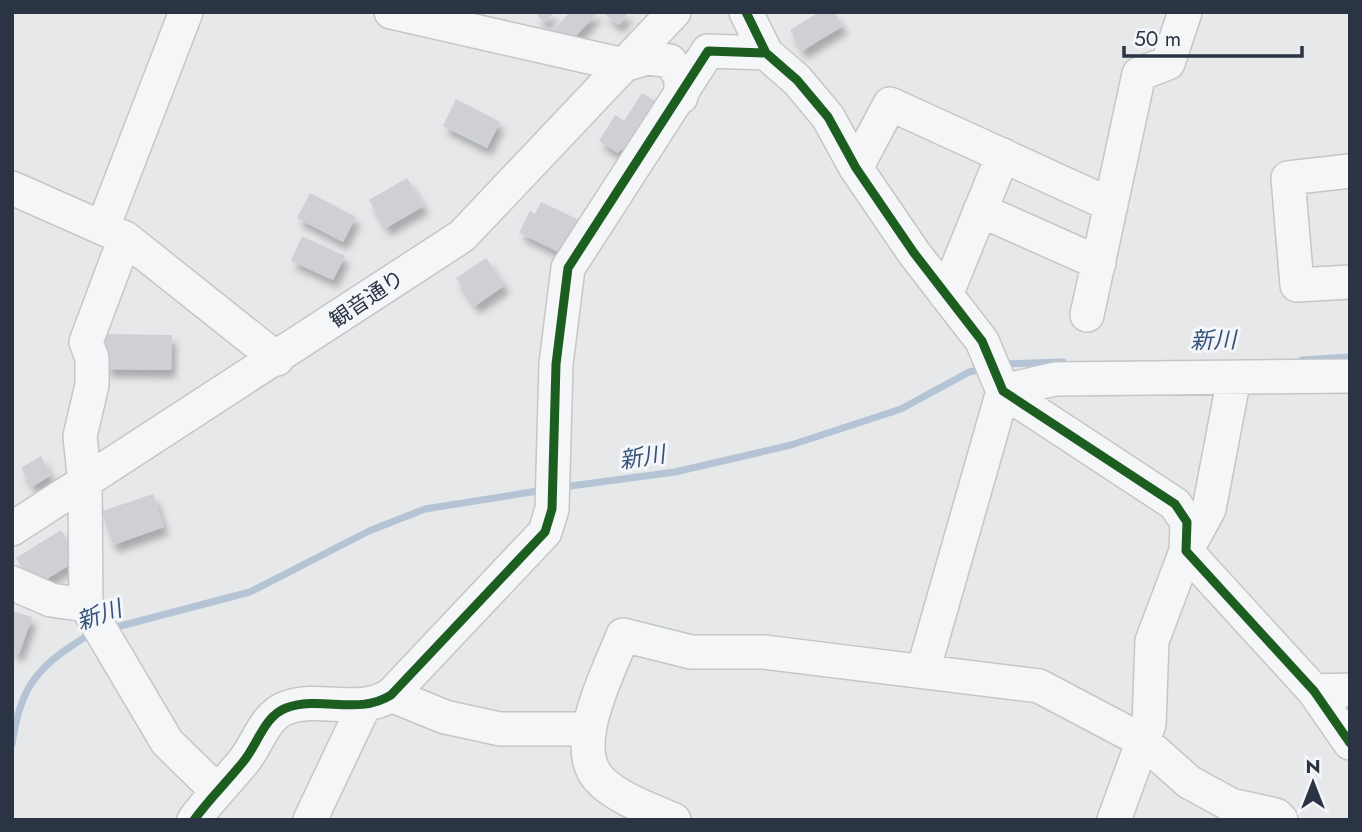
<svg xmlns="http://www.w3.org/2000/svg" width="1362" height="832" viewBox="0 0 1362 832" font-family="Jost,'Noto Sans JP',sans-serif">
<defs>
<filter id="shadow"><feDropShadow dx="4.5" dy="8" stdDeviation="3.5" flood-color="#0004"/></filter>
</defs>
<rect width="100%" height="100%" fill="#e6e8ea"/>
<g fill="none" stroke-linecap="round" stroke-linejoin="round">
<path stroke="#b4c4d5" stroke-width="7" d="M1302 360 1350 357
M1001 364 1063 362
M563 487 675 472 791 445 901 409 969 372 983 369
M109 629 250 592 369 531 425 509 544 490
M12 744C19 698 30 673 70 647 78 642 85 636 94 633"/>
</g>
<path fill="#ced0d3" filter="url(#shadow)" d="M535 12H555L544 23Z
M570 12H598L574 38 550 34Z
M602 12H629L619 25Z
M819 12H834L843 26 802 51 790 30Z
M642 93 665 107 632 157 621 149 618 153 599 141 615 115 624 121Z
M456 99 500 122 487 148 443 126Z
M407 178 424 206 386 228 369 200Z
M310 193 356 217 343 242 297 218Z
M541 202 579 220 563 254 519 233 530 211 535 214Z
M302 236 345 256 333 280 291 261Z
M486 258 505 285 475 306 456 278Z
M106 334 172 335 171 370 106 369Z
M41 456 51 475 32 487 21 468Z
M153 494 164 527 113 545 102 511Z
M61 530 79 559 34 587 16 558Z
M12 611 32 617 19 654 12 651Z"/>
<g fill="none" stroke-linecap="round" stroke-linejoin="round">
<g stroke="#c4c6c8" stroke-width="36">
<path id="minor" d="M391 12 624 65 647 58 670 61 681 77V97
M746 12 766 53 797 80 828 117 856 168 914 253 982 341 1003 391 1175 504 1187 522 1186 551 1314 691 1350 743
M856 168 890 104 1111 205
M1350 171 1288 178 1297 285 1350 282
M12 188 125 238 277 359
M980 210 1099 263
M103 227 186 12
M946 295 1003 155
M1087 315 1139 74 1168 63 1185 12
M12 529 462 236 674 12
M12 583 51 600 86 605 167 742 216 790
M86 605 85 484 80 436 92 385V358L86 342 125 238
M923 671 1003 391 1055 379 1350 376
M1314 691 1350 690
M391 695 445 717 500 729H588
M194 820C209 799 227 782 243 762 257 746 264 716 286 708 321 695 358 716 391 695L545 532 552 509 556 364 568 268 708 51 766 53
M310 820 364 706
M674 820C651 810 620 799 602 782 566 750 609 672 623 635L691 652H764L1039 686 1143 741 1189 782 1231 805 1276 815 1281 820
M1114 820 1149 724 1152 641 1186 551 1209 509 1234 378"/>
</g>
<use href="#minor" stroke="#f5f6f7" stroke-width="33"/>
<g stroke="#f4f6f9" stroke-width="13">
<path id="cycleway" d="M746 12 766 53 797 80 828 117 856 168 914 253 982 341 1003 391 1175 504 1187 522 1186 551 1314 691 1350 743
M194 820C209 799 227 782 243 762 257 746 264 716 286 708 321 695 358 716 391 695L545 532 552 509 556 364 568 268 708 51 766 53"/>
</g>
<use href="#cycleway" stroke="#1b5e20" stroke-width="9"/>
</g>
<g text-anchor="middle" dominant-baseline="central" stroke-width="6" stroke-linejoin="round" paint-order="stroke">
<g font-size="21" fill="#2b3445" stroke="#f4f6f9">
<text transform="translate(367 299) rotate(-34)">観音通り</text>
</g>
<g font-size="23" font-style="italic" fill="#34527a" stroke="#f4f6f9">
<text transform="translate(1213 340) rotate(-1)">新川</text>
<text transform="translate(642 457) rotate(-9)">新川</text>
<text transform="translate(99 615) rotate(-19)">新川</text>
</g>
</g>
<rect width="1362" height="832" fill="none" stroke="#2b3445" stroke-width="28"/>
<g transform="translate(1313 783)" stroke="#f4f6f9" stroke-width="5" paint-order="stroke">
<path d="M0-5L12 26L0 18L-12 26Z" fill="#2b3445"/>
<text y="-10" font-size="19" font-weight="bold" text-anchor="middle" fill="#2b3445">N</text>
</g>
<path d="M1124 46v10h178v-10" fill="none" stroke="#2b3445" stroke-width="3.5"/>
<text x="1134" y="46" font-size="21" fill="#2b3445" stroke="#f4f6f9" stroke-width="5" paint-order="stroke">50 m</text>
</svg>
